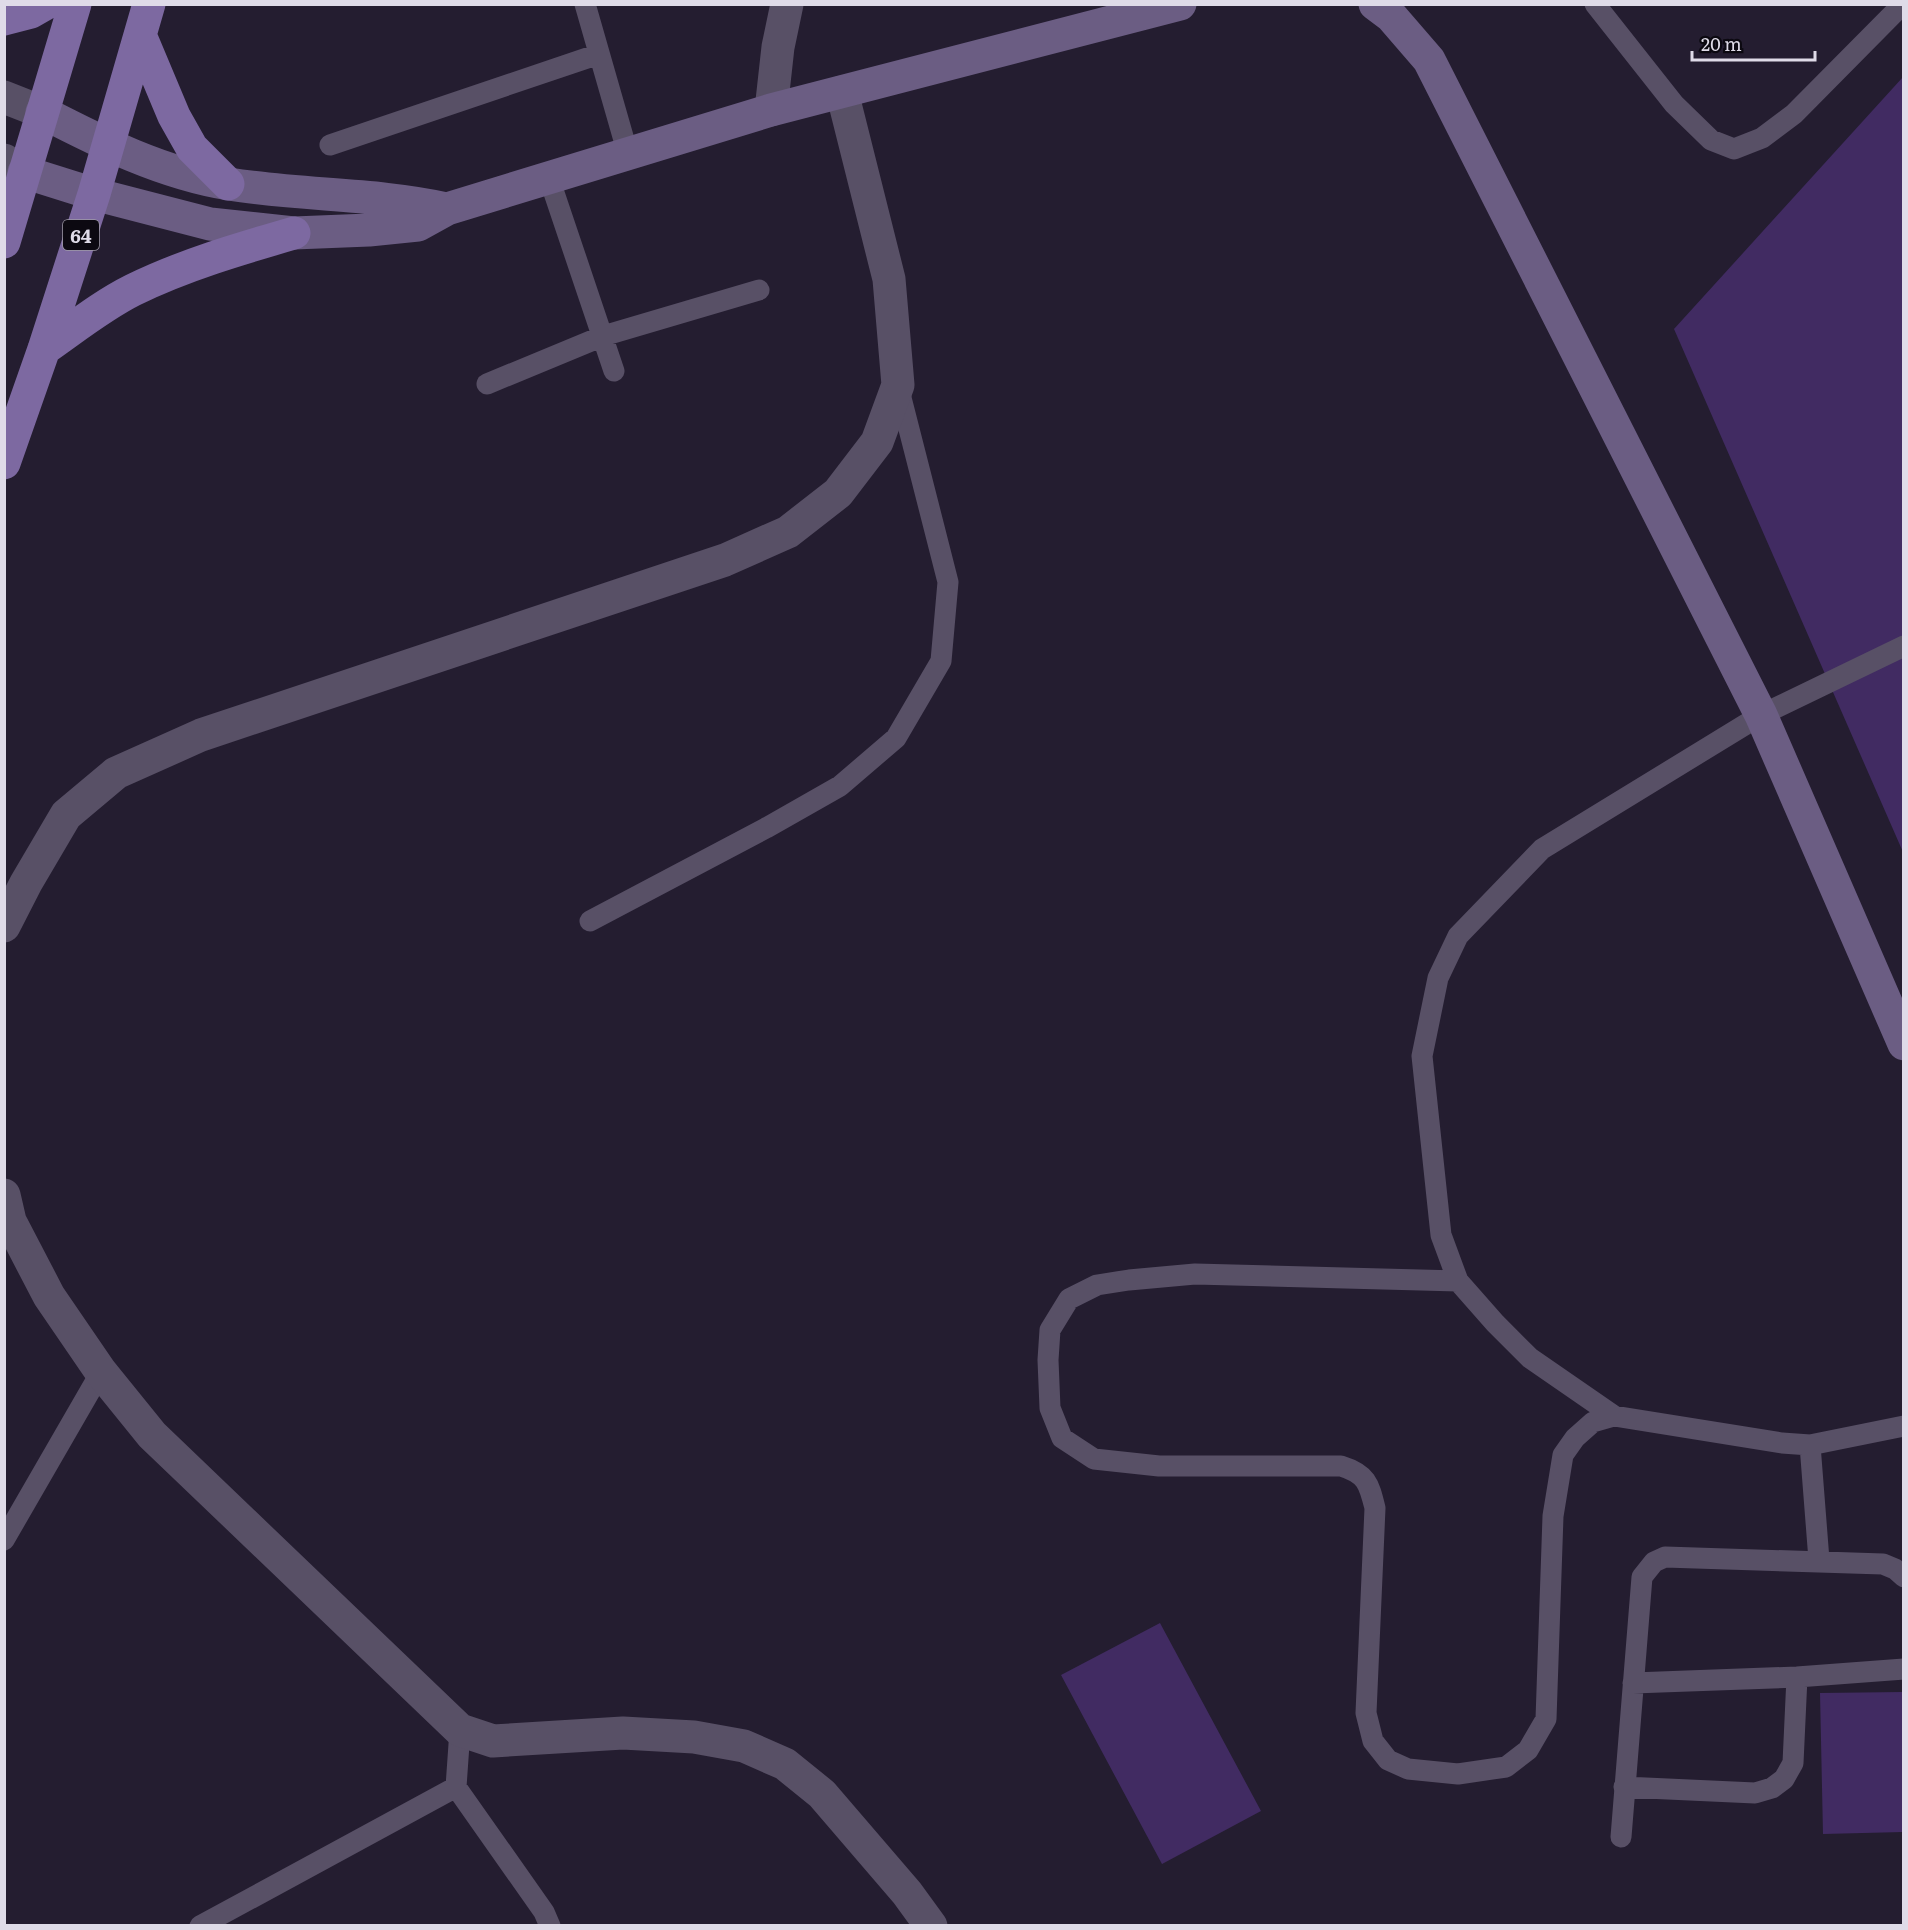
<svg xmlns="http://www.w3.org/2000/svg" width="1908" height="1930" viewBox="0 0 1908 1930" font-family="Literata,serif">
<rect width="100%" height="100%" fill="#241d30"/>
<path fill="#412b62" d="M1903 77V852L1674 329Z
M1160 1623 1261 1811 1162 1864 1061 1675Z
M1903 1692V1832L1823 1834 1820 1693Z"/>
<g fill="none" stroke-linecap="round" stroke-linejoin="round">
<path stroke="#585066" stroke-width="21" d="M585 4 628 154
M1595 4 1674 104 1711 140 1734 149 1762 138 1794 114 1903 4
M330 145 599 54
M549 178 614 371
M487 384 603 336 759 290
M590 921 766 828 840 786 896 738 941 661 948 582 898 386
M1458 1281 1195 1274 1129 1280 1097 1285 1069 1299 1050 1330 1048 1360 1050 1408 1062 1438 1094 1459 1159 1466H1341C1367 1474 1369 1484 1375 1508L1366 1713 1373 1741 1388 1760 1408 1769 1458 1774 1506 1767 1528 1750 1546 1719 1553 1516 1563 1455 1575 1438 1593 1422 1614 1416 1782 1443 1810 1445 1904 1426
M1614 1416 1530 1358 1495 1323 1458 1281 1441 1235 1422 1056 1438 978 1458 936 1542 849 1761 715 1904 646
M1810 1445 1819 1560
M4 1540 101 1372
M1633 1683 1797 1677 1904 1669
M460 1730 456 1787 544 1912 550 1926
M1624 1787 1755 1793 1772 1788 1784 1779 1793 1763 1797 1677
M1621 1837 1642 1577 1654 1562 1665 1557 1883 1564 1895 1569 1904 1577
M200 1926 456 1787"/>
<path stroke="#585066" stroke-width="33" d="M4 97 42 112
M771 110 778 47 787 4
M4 160 24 172
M4 926 26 883 66 815 116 773 201 735 725 560 788 532 838 493 877 442 898 385 889 279 842 92
M4 1195 10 1221 49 1296 101 1372 152 1435 460 1730 493 1741 623 1733 694 1737 744 1746 785 1764 822 1794 907 1893 931 1926"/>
<path stroke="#6b5d83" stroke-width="33" d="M1375 4 1391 16 1429 60 1761 715 1904 1044
M42 112C102 143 162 173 229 184 301 196 376 193 447 209
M24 172 94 194 210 224 294 233 369 230 418 225 447 209 771 110 1180 4"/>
<path stroke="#7d69a1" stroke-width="33" d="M4 19 31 12 45 4
M140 35 174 116 192 148 228 184
M4 242 75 4
M44 349C73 329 101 306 133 290 184 265 239 249 294 233
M4 463 44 349 94 194 149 4"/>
</g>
<g text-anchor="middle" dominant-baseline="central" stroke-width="4.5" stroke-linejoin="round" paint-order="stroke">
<rect fill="#0c0911" stroke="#a09ca8" stroke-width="1.5" x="63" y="220" width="36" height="30" rx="4.5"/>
<g font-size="18" font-weight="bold" fill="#dfdbe8">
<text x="81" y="235">64</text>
</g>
</g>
<rect width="1908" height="1930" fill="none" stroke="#dfdbe8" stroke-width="12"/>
<path d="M1692 51v9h123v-9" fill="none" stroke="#dfdbe8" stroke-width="3"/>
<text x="1701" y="51" font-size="18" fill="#dfdbe8" stroke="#0c0911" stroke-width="4.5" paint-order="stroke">20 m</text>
</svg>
